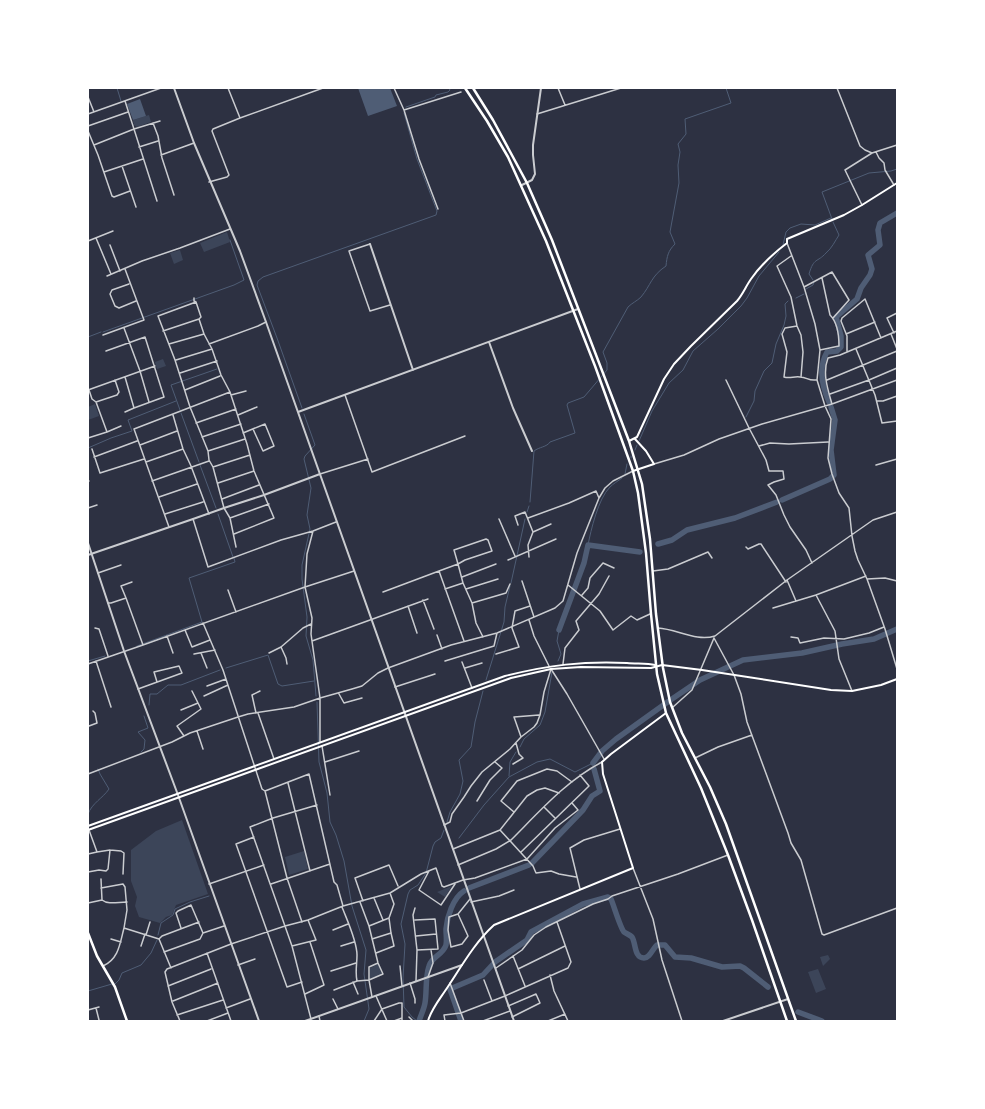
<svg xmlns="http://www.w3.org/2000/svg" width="985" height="1109" viewBox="0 0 985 1109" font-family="'Noto Sans',sans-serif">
<rect width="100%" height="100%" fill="#2d3142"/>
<path fill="#3c4559" d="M149 115 151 122 137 127 134 125 133 120Z
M227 232 230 242 204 252 200 243Z
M180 250 183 260 174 264 170 253Z
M163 359 166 366 157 369 155 362Z
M95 404 99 416 88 420V407Z
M182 820 208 894 176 905 172 915 166 917 160 923 139 917 135 906 137 897 131 881V850L156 831Z
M304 851 308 869 289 875 285 857Z
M452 886 445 897 437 892Z
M828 955 830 959 823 966 820 957Z
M378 964 382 974 370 979V968Z
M818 969 826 989 816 993 808 972Z"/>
<path fill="#4f5d75" d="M358 88H390L397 106 368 116Z
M140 99 146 116 133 120 127 104Z"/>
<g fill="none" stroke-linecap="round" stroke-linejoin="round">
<path stroke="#4f5d75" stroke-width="1" d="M117 88 121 101
M406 107 435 97 436 95 448 92 450 90 449 88
M832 219 822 192 869 173 891 171 897 169
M783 245 786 232 790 228 801 224 815 225 831 218
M813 280 809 274C814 257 817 263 826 253 832 248 835 241 839 235L833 222
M806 289 813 285 814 282
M796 298 804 294
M103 332 234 285 244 280 230 240
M88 337 101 332
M302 408 277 338 257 285 258 281 263 277 436 215 437 211 417 159 404 113
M180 410 171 385 217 369
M181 413 199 462
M304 414 315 445 305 456 304 459 311 488 307 515 310 529 302 565V579L307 617 306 636 313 660 316 696
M746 417 754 401 755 391 764 371 772 363 776 344 784 325 786 316 785 304 788 301
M639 441 652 411 669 383 683 370 693 351 718 329 741 306 747 298 759 276 779 252
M88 448 111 438 132 431 128 420 176 401
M635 450 637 445
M631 458V456
M200 465 216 508
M625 474 627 464
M530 502 534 451C539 447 547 447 550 442L575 433 567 405 568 403 584 397 607 370V363L603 352 628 307C632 303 637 301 641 297 651 285 651 276 666 266 667 256 668 251 675 244L670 232 679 183 678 165 680 152 678 144 686 134 685 119 731 103 726 88
M527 512 529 506
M218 514 233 557
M588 545C591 530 598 499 610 487 613 484 618 481 622 478
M511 583 525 519
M137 646 202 622 189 578 235 562 234 558
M88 661 105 656
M558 661 561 654 557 641 559 630
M226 668 268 655 278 684 282 686 314 681
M486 680 504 622 505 607 510 586
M317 702 319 762 327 793 330 822 336 835 344 861 352 906 366 950 364 974 369 1009 364 1021
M149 705 150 694H157L168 685H181L220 670
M520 747 524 739 540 725 545 712 552 672
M141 752 144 749 145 740 138 732 148 728 144 716
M509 776 510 762 516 752
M88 814C92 803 103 798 109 789L100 774 98 769
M447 822 450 812 460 794 463 781 459 760 471 747 475 722 483 691
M459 838 484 805 509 777 537 762 550 759 575 772 593 763
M158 935 161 923 173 915 175 909 190 902 209 896
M115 984 119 980 122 973 141 965 151 953 157 940
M88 991 112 984
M417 1021 412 1017 404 1007 403 978 405 944 401 924 408 894 410 890 418 885 426 873 433 846 435 842 441 838 444 830"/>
<path stroke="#4f5d75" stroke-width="5.5" d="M829 402C822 386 818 368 827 352L837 351 841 347V336L836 317 857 299 861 288 870 275 872 269 868 255 880 245 878 230 880 223 897 213
M782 500 830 479 834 475 831 450 835 420 831 407
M658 544 672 540 687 530 735 518 777 502
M559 630 584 563 588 545 640 552
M593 763 602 751 616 739 669 701 700 680 743 660 802 653 842 644 874 639 897 629
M532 863 583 810 592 796 600 791 594 769
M469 888 529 865
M798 1012 822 1021
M419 1021C421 1015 424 1009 425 1003 427 991 425 978 429 966 432 956 443 955 446 945 447 940 446 935 446 929 447 917 453 898 464 891
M461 1021 450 989 483 975 495 962 527 940 531 932 583 904 608 897 611 899C614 906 620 927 624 932 627 934 630 935 632 937 636 943 634 958 644 958 650 958 653 948 657 945H665L675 957 691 958 722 967 740 966 744 968 768 987"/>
<path stroke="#caccd0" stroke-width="1.5" d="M228 88 240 118
M394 88 404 110 419 159 438 209
M558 88 565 105
M837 88 860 146 865 150 872 153
M88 97 94 112
M125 101 157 201
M404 110 461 92
M88 114 161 88
M537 114 621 88
M153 123 158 136 162 158 174 195
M88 126 128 112
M88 131 98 155 112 196 114 197 130 191
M94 145 134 129 160 121
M139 147 158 141
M876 152 879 158 884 163 885 170 894 185
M161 155 194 143
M122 166 136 207
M104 172 143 159
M209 182 227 177 229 175 212 131 213 129 240 118 323 88
M862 205 845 170 872 153 897 145
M96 238 111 274
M88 241 113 231
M787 243 804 287 815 324 820 350 817 380 825 406 831 419 828 458 832 474 839 493 849 508 852 536 855 551 858 560 867 579 885 629 897 669
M370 244 349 251 370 311 390 305
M110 245 120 271
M791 256 777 266 791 297 797 326 801 335 803 352 801 377
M107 276 142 261 180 248 230 229
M129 284 112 290 110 294 115 306 119 308 136 301
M804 287 832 272 849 300 833 318
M194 298V301L196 302 201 317 199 319 204 334 212 349 221 375 230 392 247 444 254 471 274 518 234 534
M196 302 158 316 175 360 190 407 208 451 209 460 213 467 224 508 230 518 236 547
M797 326 785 328 782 334 787 352 784 377C790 379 794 376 800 377 807 377 808 381 816 380
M124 328 140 371 149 402
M163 331 199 319
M894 333 887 318 897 313
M846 334 875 322
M891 334 897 349
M103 335 144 320 125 269
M169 344 204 334
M209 344 258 326 266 322
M856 349 875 395 882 423 897 421
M820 350 839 346C839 336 838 323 830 315L822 278
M106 351 145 337 164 397 134 408 125 377
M847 351V336L841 321 842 318 865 299 881 338
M176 360 212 349
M180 373 217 361
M726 380 749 428 766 460 769 471H783L784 479 774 482 768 485 776 495 784 515 790 527 806 550 812 563
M827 380 897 351
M88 390 155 366
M89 390 92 399 96 402 117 395 119 392 115 380
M185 390 220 376
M830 394 869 380 897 368
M231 395 246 391
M345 395 372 472 465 436
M877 401H883L897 396
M96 402 107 432 121 426
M832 404C828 390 822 373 828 358L840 355 897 331
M125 412 134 408
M173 415 183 449 191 466 209 514
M238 415 257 407
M196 423 236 409
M243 433 265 424 274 446 263 451 253 429
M202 437 241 424
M88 438 107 432
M140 445 177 431
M759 446 770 443 789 444 828 442
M92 449 100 473 144 459
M208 451 245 439
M94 457 137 441
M146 462 183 449
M654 464 684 455 719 439 762 424 832 404 897 380
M876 465 897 459
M213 467 250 455
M320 474 368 459
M88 481H89
M152 481 209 461
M218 483 254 471
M159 497 197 484
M222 499 259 485
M88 508 97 505
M165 514 203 502
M230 518 269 504
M528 518 569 503 596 491 599 498
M193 519 208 567 281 540 313 531 336 522
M499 519 515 556
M518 525 515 516 525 512 533 532 528 545 529 557
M169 527 134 429 230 392
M313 531 307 554 305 587 312 618 311 634 320 698V742
M533 532 551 524
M486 539 488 540 492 551 465 560 458 564 454 550Z
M746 547 748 549 759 544H761L786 582
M508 560 556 539
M439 571 458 564 463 583
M653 571 668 569 708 552 712 558
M98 573 121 565
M462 577 496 564
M867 579 885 578 897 581
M787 580 796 601
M522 581 534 617
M568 585 600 611 613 630 631 616 637 620 650 614
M445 589 463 583 472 603 476 623 483 637
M466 589 498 579
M228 590 236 612
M383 592 439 571 464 641
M582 595 588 588 590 578 603 563 614 568
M816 595 835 631 839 659 852 691
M126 598 121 586 132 582
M423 600 434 629
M108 603H111L126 598 143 645
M472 603 506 593 510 584
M408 606 417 633
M773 608 816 595 866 576
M529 620 534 636 549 666
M203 623 223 670 262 789 265 791 287 878 302 922
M95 628 99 629 108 656
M658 628C677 629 696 642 715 636L787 580 873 520 897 512
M185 630 192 647 210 640
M437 635 442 649
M167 636 173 653
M791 637 798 638 800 643 824 638 844 639 869 633 884 627
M714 638 734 675 741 694 747 722 788 833 791 843 801 860 822 934 824 935 897 908
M312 641 428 599
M281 647 286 658 287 664
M201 653 207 668
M269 653 281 647 303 628 311 624
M194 654 215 650
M496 654 519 647 512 628 515 611 530 606
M96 661 111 707
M445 661 494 646 497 633
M462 662 472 688
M88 664 143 645 305 587 354 571
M563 664 565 648 579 630 576 621 599 594 609 576
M465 668 482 663
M551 669 567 694 604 759
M207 686 226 679
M395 687 435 674
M138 689 182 673 179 666 154 672 157 682
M339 694 344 703 362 698
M204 696 228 685
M673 707 692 690 714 638
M181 710 198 703
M256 713 252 695 260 691
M258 713 274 759
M89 726 97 723 95 713 93 711
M197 731 203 749
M184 736 177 726 201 709 192 691
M521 737 514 717 539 715
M322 746 330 795
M695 758 718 747 752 735
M325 762 359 751
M513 764 523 758 519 754 516 743
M88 774 172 742 190 733 238 717 248 714 294 707 320 698 352 689 362 686 378 673 388 668 451 645 497 633 555 608 563 601 577 553 599 498 605 488 613 481 633 471
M288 783 310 871
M265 791 309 774 334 882 337 885 343 906
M477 801 490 780 502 768 495 762
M544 807 555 818
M514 812 501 801 517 781 547 769 557 771 572 782
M444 825 450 822 452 814 464 797 471 786 482 772 510 749 521 737 534 727 537 723 540 715 544 692 551 669
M500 830 533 866 536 873 551 871 559 874 576 877
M254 837 236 844 287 987 302 982
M453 849 500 830 527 796 537 790 545 788 559 793
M110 850 121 851 124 853 123 874
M521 852 589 786 580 775
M88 854 97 852 89 830
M458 865 496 849 511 840C539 812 567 780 602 762
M633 868 653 919 662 960 682 1021
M429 871 419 890 441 905 455 884
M88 872 99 870 106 871 108 869 110 850 97 852
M101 879 102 900C108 905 118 902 127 902
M209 884 264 865
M271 884 330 864
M101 888 123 884 125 887 127 910 124 928
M580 889 570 848 584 840 620 829
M374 898 383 920
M363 901 355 878 389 865 398 886
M360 902 369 926 378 963 383 974 369 980
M471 902 499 896 514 890
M88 903 102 900
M342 907C347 920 357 941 357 955 357 964 355 972 357 981
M415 908 413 915 417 950 416 981
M458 914 468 936 462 944 451 947 448 930 449 917 458 914 470 899
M415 920 435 919 438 949 417 950
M369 926 389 918
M333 930 348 924
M203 933 224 926
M146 935 150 922
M416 936 436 934
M111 939 121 942
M372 939 391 933
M141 946 145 934
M292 946 316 940 308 920
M341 946 354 942
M164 952 200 939 203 933 191 905 178 911 176 913 181 928
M207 953 231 1021
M376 953 394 946 391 933 389 918 394 904 390 893
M513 956 525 986
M238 965 255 959
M103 966C119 959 120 943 124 928L159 939
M400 966 402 986
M171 968 159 939 162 936 199 922
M496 968 522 950 534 935 546 927 593 904 608 899 612 896 678 874 728 855
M518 969 565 946
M331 971 356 963
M550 975 554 991 568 1021
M428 977 433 963 431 950
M484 980 492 1001
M353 982 358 994
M410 983 415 999V1003
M450 983 464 1021
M168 986 211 969
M334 990 357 981 369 980
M305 994 324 985 310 942
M376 996 387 1021
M372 997 369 980V967L378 963
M333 999 338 1009
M173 1001 218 983
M508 1006 536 994 540 1003 512 1017
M96 1008 99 1020
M226 1008 250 999
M88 1010 99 1007
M177 1015 223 1000
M319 1016 320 1021
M409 1017 413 1021
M311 1019 292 946 250 827 273 818 317 805
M180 1021 172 1002 165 972 167 969 231 944 285 926 308 920 343 906 390 893 421 874 436 868 442 886 444 887 463 880 475 878 527 859 555 828 578 810 572 803
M207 1021 228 1013
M374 1021 382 1009 399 1003H402V1021
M394 1021 402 1018
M445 1021 444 1015 461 1013 505 996 568 968 571 962 557 922
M483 1021 510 1011
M548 1021 565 1014"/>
<path stroke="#caccd0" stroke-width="2" d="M174 88 194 143 240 251 266 322 514 1021
M522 185 532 180 535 174 533 155V145L541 88
M370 244 413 370
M489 342 513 408 532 451
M298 412 578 309
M88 543 124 651 178 795 259 1021
M88 555 193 519 224 508 264 495 320 474
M305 1021 462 965
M723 1021 788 999"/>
<path stroke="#fff" stroke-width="2" d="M629 441 637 437 664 379 674 364 691 346 737 301C743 294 746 286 751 279 760 266 774 253 787 243V239L844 215 862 205 897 183
M633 471 654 464 646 451 635 439
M88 826 505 676C549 665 582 661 627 663 636 664 647 663 655 665
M88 830 511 678 551 669 581 667 651 668 662 665 702 670 831 690 852 691 881 685 897 679
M428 1021C431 1010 439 1000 445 991 460 969 474 943 494 925L633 868 603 774 602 762 611 754 666 713"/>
<path stroke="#fff" stroke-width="2.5" d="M465 88 487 121 508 157 546 241 595 366 633 471 638 493 646 553 651 614 657 674 666 713 701 788 728 855 752 920 787 1021
M473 88 493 120 527 183 552 240 629 441 642 484 650 539 656 614 663 668 670 702 682 733 710 787 726 824 796 1021
M88 933 97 956 115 987 127 1021"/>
</g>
<rect width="985" height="1109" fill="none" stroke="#ffffff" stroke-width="178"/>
</svg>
